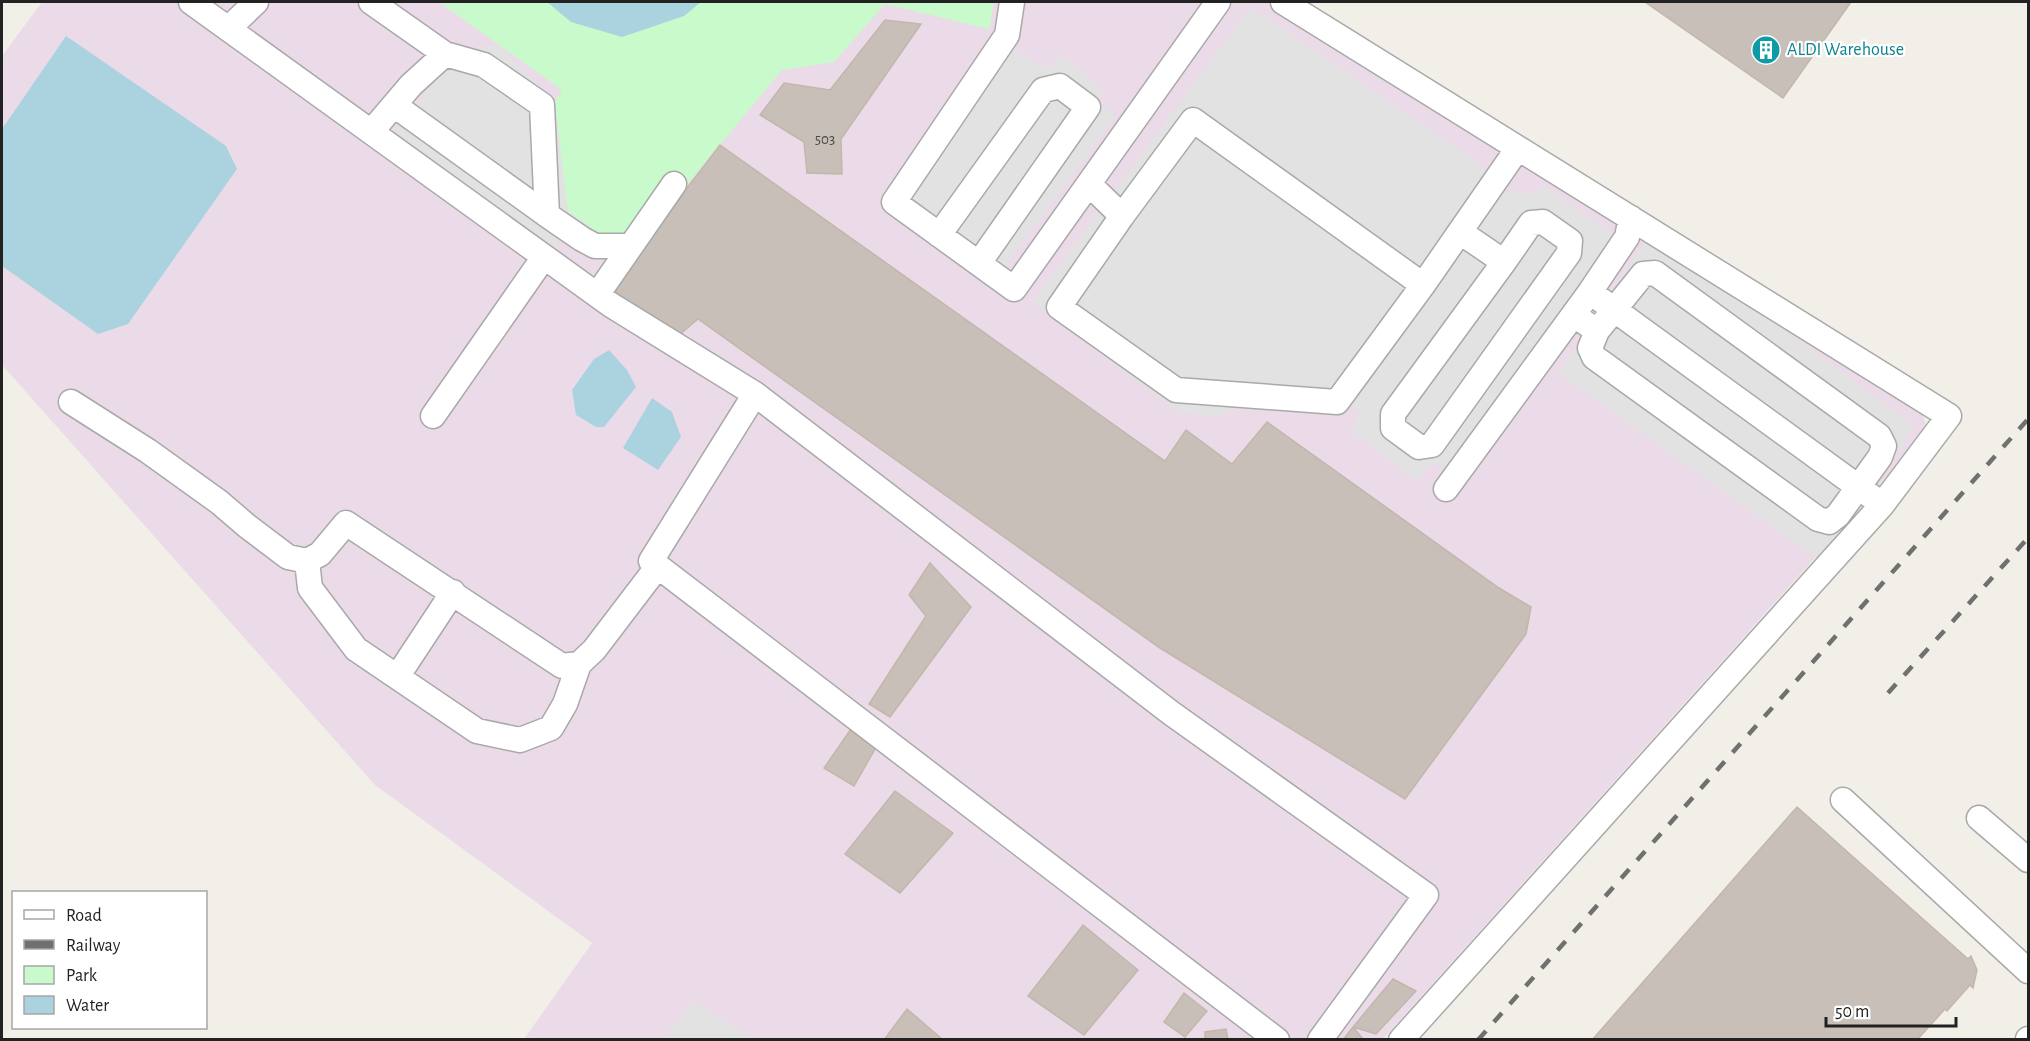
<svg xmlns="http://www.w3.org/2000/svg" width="2030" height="1041" viewBox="0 0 2030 1041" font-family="'Alegreya Sans',sans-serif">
<rect width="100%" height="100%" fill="#f2efe9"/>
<path fill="#ebdbe8" d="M42 2H1271L1919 402 1928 432 1383 1039H524L592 943 375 785 2 365V56Z"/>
<path fill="#c8facc" d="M439 2H994L989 29 885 4 834 62 782 70 689 182 612 241 568 212 548 113 562 90Z"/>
<path fill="#e2e2e2" d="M1251 7 1482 166 1503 193 1519 190 1535 195 1543 185 1610 232 1609 243 1449 470 1433 463 1416 480 1351 431 1360 411 1344 404 1238 407 1217 417 1175 410 1032 302Z
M498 44 555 102 568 212 556 250 392 136 454 56Z
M1007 46 1046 69 1062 55 1104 91 1096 100 1116 116 997 276 898 205Z
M1652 231 1914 426 1826 565 1559 373Z
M693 1001 752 1039H665Z"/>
<path fill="#aad3df" d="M547 2H701L684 16 622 37 571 22Z
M66 36 226 146 237 169 128 324 98 334 2 266V129Z
M609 350 627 370 636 387 604 427H596L576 415 572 390 594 359Z
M652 398 672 412 681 437 658 470 623 448Z"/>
<path fill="#c7bfb8" stroke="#c4b6ab" stroke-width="1.5" d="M1645 2H1851L1783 98Z
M885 20 921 24 841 139 842 174 807 173 804 142 760 115 784 83 830 90Z
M720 145 1165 461 1186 430 1232 464 1267 422 1499 588 1531 607 1526 634 1405 799 1160 648 698 319 671 342 611 287Z
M930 563 971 607 890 717 869 704 926 616 909 595Z
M858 719 875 749 854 786 824 768Z
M895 791 953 833 900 893 845 854Z
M1797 807 1968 959 1971 956 1977 970 1973 988 1970 985 1947 1011 1945 1009 1917 1040H1592Z
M1083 925 1138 970 1084 1035 1028 996Z
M1393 979 1416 991 1376 1034 1353 1027Z
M1184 993 1207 1011 1185 1037 1164 1022Z
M907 1009 943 1040H884Z
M1353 1027 1364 1040H1343Z
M1226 1029 1228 1040H1205V1032Z"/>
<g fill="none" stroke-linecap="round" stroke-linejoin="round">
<g stroke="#a9a9a9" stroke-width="27">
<path id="minor" d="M191 2 611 305 755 394 1171 713 1426 895 1320 1040
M1012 2 1007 35 894 202 1014 289 1218 2
M1283 2 1949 416 1882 505 1401 1040
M228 29 256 2
M394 105 547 215 542 105 484 65 445 54
M371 132 411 85 445 54 371 2
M1089 184 1122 216 1059 307 1176 390 1337 402 1423 285 1518 148
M547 215 582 239 595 246H631
M1122 216 1193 120 1423 285
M1460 232 1504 262 1393 414V428L1419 447 1432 445 1569 253 1570 241 1543 222 1531 223 1504 262
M939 235 1043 90 1060 86 1088 107 979 263
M1590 292 1872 497
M597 295 674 184
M1574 315 1597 331 1590 348 1594 357 1818 519 1829 522 1838 515 1880 457 1884 446 1879 436 1655 273 1643 274 1597 331
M755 394 651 561 1277 1040
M71 402 148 451 219 502 247 526 288 557 307 561 320 554 346 523 562 666 579 664 594 650 658 566
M433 416 544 257
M1446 489 1590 292 1627 237 1631 218
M307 561 310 588 356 649 477 731 520 740 551 728 565 704 579 664
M397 677 453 592
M1843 800 2028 971
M1979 818 2028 860
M2028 1040V1039"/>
</g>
<use href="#minor" stroke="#fff" stroke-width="24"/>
<path stroke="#707070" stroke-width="4.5" stroke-dasharray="12 12" stroke-linecap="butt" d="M1888 693 2028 538
M1478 1040 2028 419"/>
</g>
<defs>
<g id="building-disc" transform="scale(1.5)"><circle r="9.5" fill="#0f9aa8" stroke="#fff"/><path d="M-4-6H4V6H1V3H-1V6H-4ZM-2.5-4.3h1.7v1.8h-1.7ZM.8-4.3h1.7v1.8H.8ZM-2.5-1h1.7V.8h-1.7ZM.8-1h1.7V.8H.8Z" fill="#fff"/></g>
</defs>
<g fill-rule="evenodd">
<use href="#building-disc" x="1766" y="50"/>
</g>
<g text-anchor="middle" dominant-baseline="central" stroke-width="4.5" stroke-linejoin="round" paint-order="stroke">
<g font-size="15" fill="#4b4948">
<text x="825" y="139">503</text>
</g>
<g font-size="18" fill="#0d838f" stroke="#fff" text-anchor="start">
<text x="1787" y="50">ALDI Warehouse</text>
</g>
</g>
<rect width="2030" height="1041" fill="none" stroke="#222222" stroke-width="6"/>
<rect x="12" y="891" width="195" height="138" fill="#ffffff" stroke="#a7a7a7" stroke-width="1.5"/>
<rect x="24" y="910" width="30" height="9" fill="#ffffff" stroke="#a7a7a7" stroke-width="1.5"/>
<text x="66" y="921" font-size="18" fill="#222222">Road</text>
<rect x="24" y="940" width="30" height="9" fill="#707070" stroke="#a7a7a7" stroke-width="1.5"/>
<text x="66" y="951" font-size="18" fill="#222222">Railway</text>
<rect x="24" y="966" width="30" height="18" fill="#c8facc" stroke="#a7a7a7" stroke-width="1.5"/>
<text x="66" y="981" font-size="18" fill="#222222">Park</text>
<rect x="24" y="996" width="30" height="18" fill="#aad3df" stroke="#a7a7a7" stroke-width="1.5"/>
<text x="66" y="1011" font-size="18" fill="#222222">Water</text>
<path d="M1826 1017v9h130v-9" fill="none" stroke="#222222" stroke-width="3"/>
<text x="1835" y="1017" font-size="18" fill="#222222" stroke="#ffffff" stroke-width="4.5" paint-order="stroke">50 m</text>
</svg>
